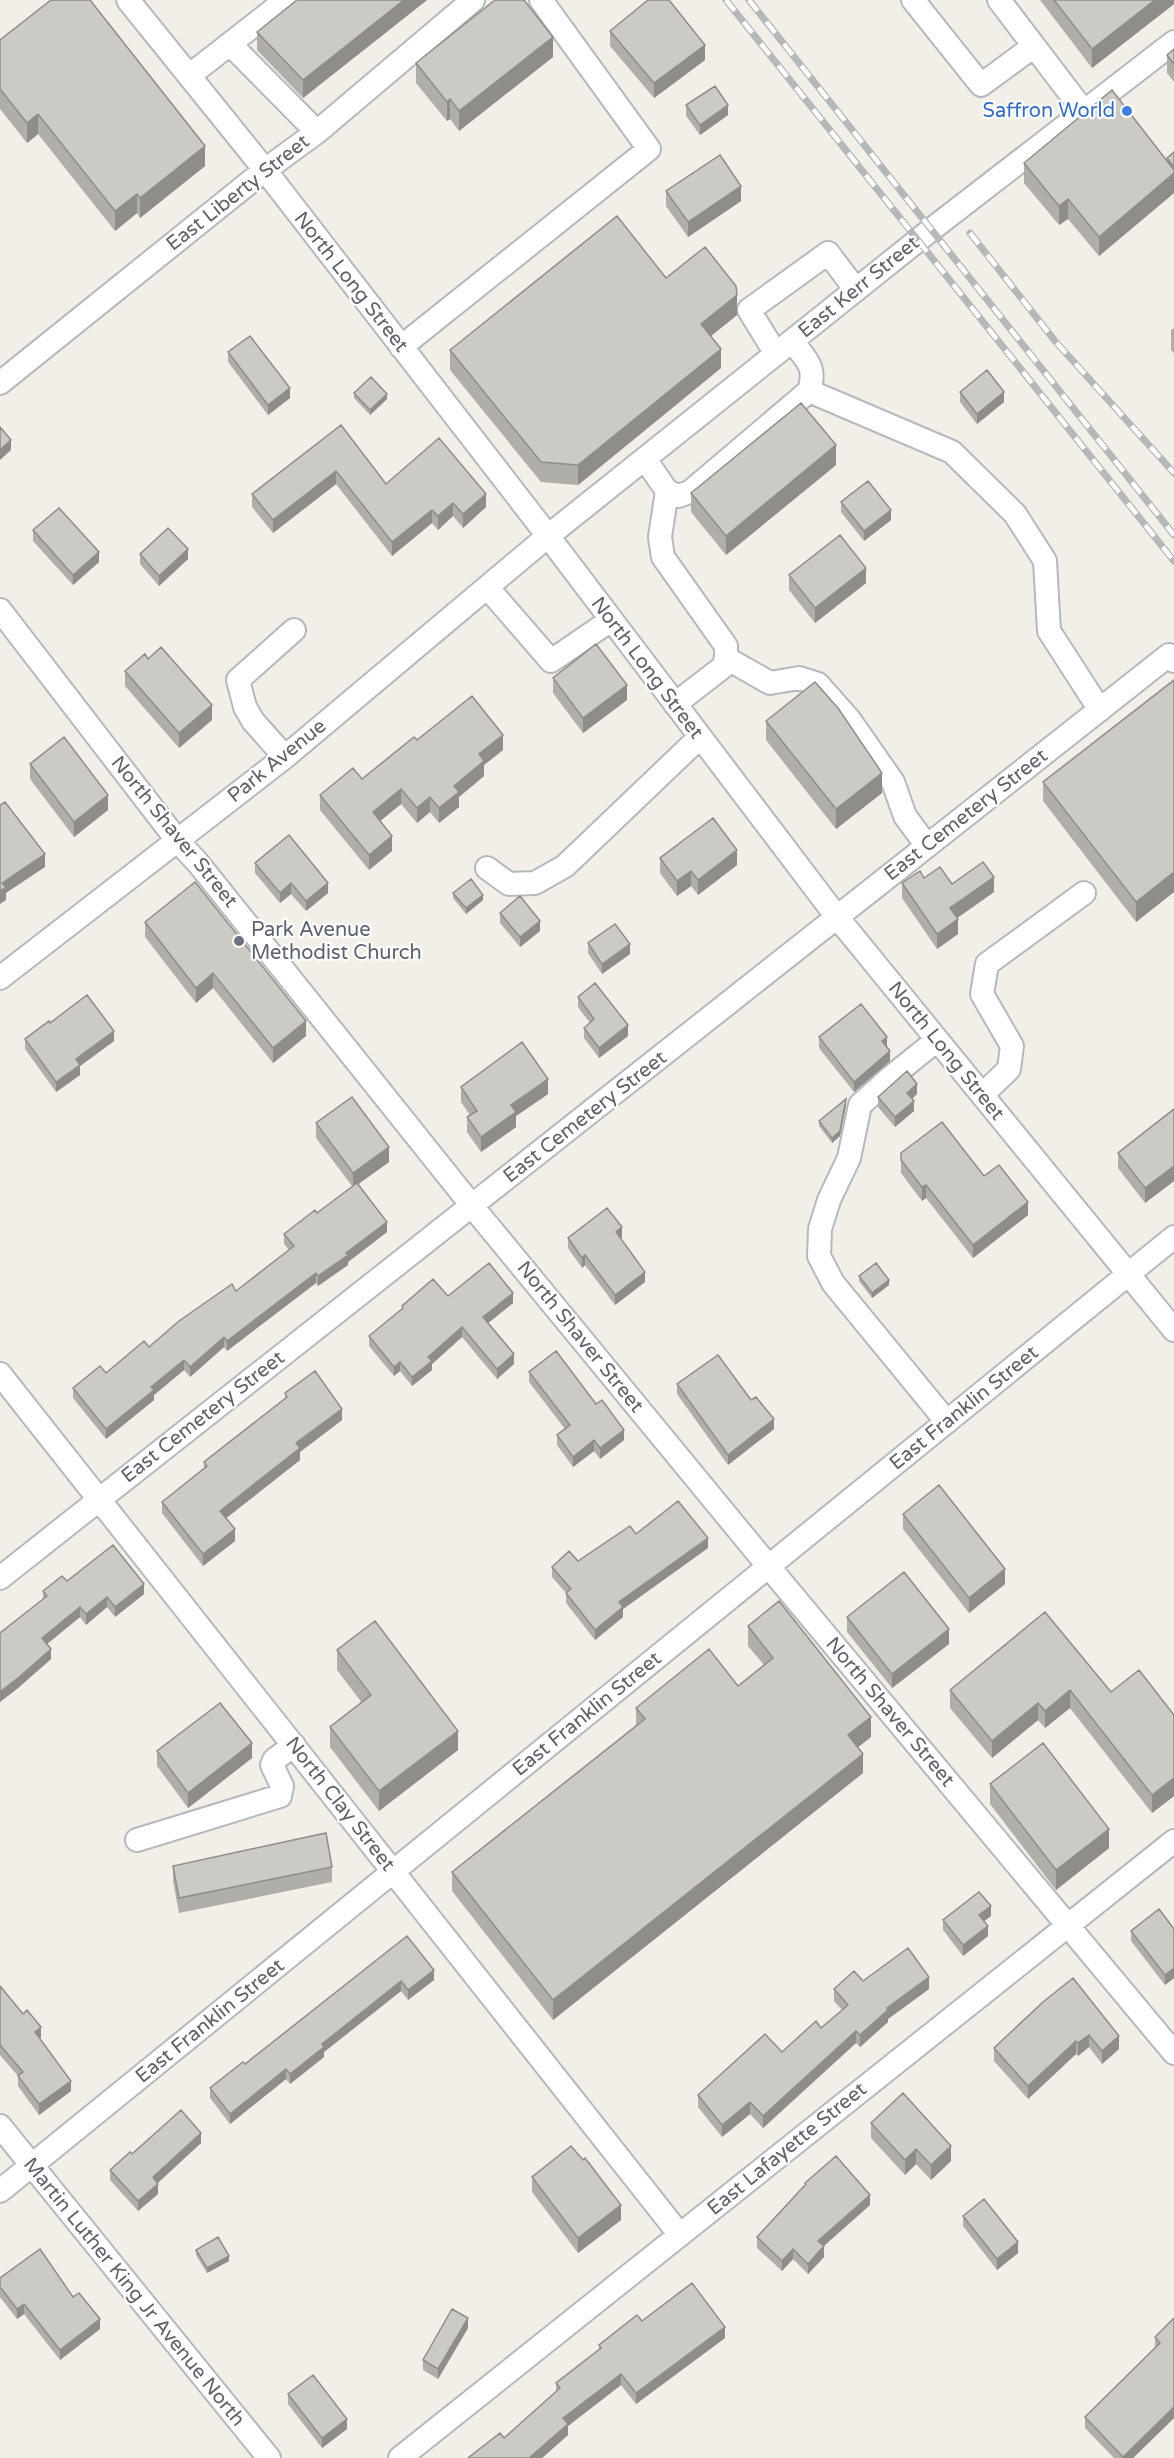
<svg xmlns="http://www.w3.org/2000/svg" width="1174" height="2458" viewBox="0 0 1174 2458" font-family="'Varela Round',sans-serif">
<rect width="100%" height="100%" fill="#f1efe8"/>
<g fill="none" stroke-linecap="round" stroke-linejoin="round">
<g stroke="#b5b8bc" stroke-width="26">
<path id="minor" d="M128 0 265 170 548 536 837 917 1174 1330
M913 0 981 85 1034 46
M999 0 1085 113
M230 44 317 132
M190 75 286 0
M401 347 649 149 541 0
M776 354 749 310 828 253 856 290
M0 383 265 170 317 132 473 0
M809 391 952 452 1015 514 1045 561 1049 631 1100 710
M645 459 667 491 678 496 690 492 809 391C817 366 806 360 792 341
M667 491 660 537 663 557 726 646V658L723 667 675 704
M487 587 551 661 611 620
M0 610 177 840 198 863 481 1217 769 1567 1174 2053
M726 658 770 683 799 678 818 684 849 719 893 782 905 816 927 846
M285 757 253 721 245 707 238 680 294 630
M487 868 509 884 535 883 565 866 700 737
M0 978 285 757 548 536 932 229 1174 42
M937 1040 891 1077 860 1105 849 1158 829 1200 820 1229 819 1256 833 1283 947 1422
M982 1095 1009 1069 1012 1046 982 994 987 964 1084 893
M0 1374 680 2235
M0 1578 1169 655 1174 661
M137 1840 280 1796 282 1786 272 1765 274 1760 294 1745
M0 2126 269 2458
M0 2191 1174 1237
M400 2458 1174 1841"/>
</g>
<use href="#minor" stroke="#fff" stroke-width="22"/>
<g stroke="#b6b7b8" stroke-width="7">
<path id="rail" d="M726 0 1174 561
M749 0 1174 535
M970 233 1055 341 1174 473"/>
</g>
<use href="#rail" stroke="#fff" stroke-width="4.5" stroke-dasharray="14" stroke-linecap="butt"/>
</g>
<path fill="#afaea9" d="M297 0H427L303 98 257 50V32Z
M1040 0H1174V4L1092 68Z
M610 31 705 60 654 98 610 46Z
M0 40 205 166 140 218 137 213 115 231 38 134 27 143 0 109Z
M1174 49V82L1167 73V55Z
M553 57 459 131 450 119 447 121 416 83V63Z
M686 105 728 115 700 135 686 116Z
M1174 152V193L1099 256 1068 219 1059 225 1024 183V163L1167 161V158Z
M666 191 741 201 688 237 666 206Z
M666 278 737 315 711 336 721 368 578 485 541 482 450 370V350Z
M1174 328V353L1171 350V330Z
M228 352 290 398 268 415 228 362Z
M960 392 1004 402 977 424 960 402Z
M354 393 387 399 370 415 354 398Z
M341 425 386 484 486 507 463 528 453 516 438 530 432 523 392 556 336 484 273 533 252 507V494Z
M836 465 726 555 691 512V493Z
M841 502 891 520 864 541 841 512Z
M33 530 99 562 73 585 33 541Z
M140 554 188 559 159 586 140 564Z
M789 575 866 583 815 623 789 590Z
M148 659 212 720 179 748 125 686V671Z
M553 678 627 700 583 733 553 693Z
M1174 680V892L1136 922 1043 801V782Z
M766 721 882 793 836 829 766 740Z
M417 740 503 750 484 765V776L459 797V807L439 823 430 812 417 823 401 804 380 821 392 851 369 870 320 810V795L362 779Z
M30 764 108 810 74 837 30 779Z
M660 858 737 865 698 895 691 886 677 896 660 873Z
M255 863 328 893 306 911 291 894 280 903 255 873Z
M924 878 994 892 957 918 958 934 937 949 902 898V883Z
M453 893 483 900 466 914 453 898Z
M500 913 540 931 520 947 500 923Z
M145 922 306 1036 273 1063 213 988 196 1003 145 937Z
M588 943 630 954 602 974 588 953Z
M578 997 628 1036 599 1058 584 1038V1028L590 1023 578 1007Z
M50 1023 114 1041 80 1066V1075L56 1092 25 1049V1039Z
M819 1037 887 1047 890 1061 854 1092 819 1048Z
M461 1087 548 1094 516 1116V1127L481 1152 467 1132V1117L470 1115 461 1102Z
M917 1094 912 1099 914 1111 895 1127 878 1107V1097Z
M846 1105 840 1136 832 1143 819 1126V1121Z
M1174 1109V1181L1145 1203 1118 1168V1153Z
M316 1123 389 1162 358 1184 387 1232 348 1262V1265L318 1286 316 1283 227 1351 224 1347 190 1377 184 1370 154 1395V1400L106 1439 73 1398V1388L106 1373 149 1347 236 1291 289 1250 284 1244V1234L317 1213 352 1186 316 1138Z
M901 1153 984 1176 1028 1215 973 1258 926 1198 922 1201 901 1173Z
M622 1237 620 1238 645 1282 615 1305 585 1265 582 1268 568 1248V1238Z
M859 1276 889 1285 872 1298 859 1281Z
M448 1296 513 1303 488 1323 514 1364 497 1379 462 1337 432 1364V1370L412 1386 400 1371 394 1376 369 1346V1336L402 1309V1306Z
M529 1372 596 1404 624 1440 600 1459 594 1451 573 1467 557 1445V1435L565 1429 529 1382Z
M677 1384 751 1400 774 1429 728 1465 677 1394Z
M285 1393 342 1420 300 1452V1460L226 1518 235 1541 203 1566 162 1513V1502L204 1469V1462L285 1400Z
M903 1514 1005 1584 969 1613 903 1529Z
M636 1534 708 1548 623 1609V1617L595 1640 566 1603V1593L552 1577V1567L578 1561Z
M67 1581 144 1594 115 1617 107 1607 86 1625 80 1617 47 1644 51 1659 18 1688 0 1702V1633L43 1599V1591Z
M1045 1612 1111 1692 1174 1715V1796L1152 1813 1070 1708 1045 1728 1038 1720 992 1758 950 1708V1690Z
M847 1617 949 1644 892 1688 847 1632Z
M748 1626 871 1737 858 1747 863 1773 553 2020 452 1891V1872L636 1725V1708L738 1686 764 1665 748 1646Z
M337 1650 458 1750 379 1811 330 1747V1727L362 1703 337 1670Z
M157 1751 252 1758 188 1808 157 1766Z
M990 1784 1109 1848 1056 1890 990 1804Z
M173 1866 332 1867V1882L179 1913 173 1881Z
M991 1916 984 1921 988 1936 963 1956 943 1930V1920Z
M1174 1929V1978L1165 1985 1131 1941V1931Z
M407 1936 434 1980 408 2000 401 1991 324 2052V2057L290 2084 286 2079 230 2124 210 2098V2088L245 2064Z
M863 1981 929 1989 888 2019V2022L860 2047 856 2043 763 2128 750 2114 722 2137 698 2107V2095L782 2052 821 2028 842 2010 834 2001V1989Z
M0 1986 41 2037 40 2038 71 2091 39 2115 18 2086V2076L0 2055Z
M1043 2002 1119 2049 1102 2064 1089 2047 1078 2056 1076 2054 1028 2099 994 2061V2048Z
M871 2123 951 2161 931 2180 916 2164 905 2175 871 2138Z
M201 2143 158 2183V2194L138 2211 110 2180V2170L132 2154Z
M583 2160 621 2220 578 2253 532 2192V2177Z
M805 2183 870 2205 824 2246V2257L808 2274 793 2259 782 2271 757 2248V2237L805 2186Z
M963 2216 1018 2253 997 2270 963 2226Z
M196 2250 229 2261 207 2273 196 2255Z
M0 2278 73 2297 100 2329 60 2360 24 2314 17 2319 0 2297Z
M1174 2318V2418L1133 2458H1114L1085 2428V2417L1155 2348V2337Z
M642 2321 725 2338 636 2404 621 2385 568 2426V2435L542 2458H468L504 2438 556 2392V2383L599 2351V2345Z
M468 2328 438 2379 423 2370V2360Z
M288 2394 347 2429 322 2448 288 2404Z"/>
<path fill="#8f8d8a" d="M404 0H427L303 98V80Z
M1155 0H1174V4L1092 68V49Z
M553 37V57L459 131V111Z
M705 45V60L654 98V83Z
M450 99V119L447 121V102Z
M728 105V115L700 135V125Z
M38 114V134L27 143V123Z
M205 146V166L140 218V198Z
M1174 173V193L1099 256V237Z
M741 186V201L688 237V222Z
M137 194V213L115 231V211Z
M1068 199V219L1059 225V206Z
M737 295V315L701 344V324Z
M721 349V368L578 485V465Z
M290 388V398L268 415V405Z
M1004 392V402L977 424V414Z
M387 394V399L370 415V410Z
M11 440V450L0 460V450Z
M836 445V465L726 555V536Z
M336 471V484L273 533V520Z
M486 494V507L463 528V514Z
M453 503V516L438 530V516Z
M432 510V523L392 556V542Z
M891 510V520L864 541V531Z
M188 549V559L159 586V576Z
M99 552V562L73 585V575Z
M866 568V583L815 623V608Z
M627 685V700L583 733V718Z
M212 705V720L179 748V733Z
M503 735V750L484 765V776L459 797V807L439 823V808L454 786 479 754Z
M882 773V793L836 829V809Z
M401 789V804L373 827V812Z
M108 795V810L74 837V822Z
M430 797V812L417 823V808Z
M392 836V851L369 870V855Z
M737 850V865L698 895V880Z
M45 854V867L6 893V900L0 904V891L2 883Z
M691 871V886L677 896V881Z
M1174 872V892L1136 922V902Z
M994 877V892L950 923V908Z
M291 883V894L280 903V893Z
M328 883V893L306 911V901Z
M483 895V900L466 914V908Z
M958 919V934L937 949V934Z
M540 921V931L520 947V937Z
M630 944V954L602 974V964Z
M213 973V988L196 1003V988Z
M306 1021V1036L273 1063V1048Z
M628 1025V1036L599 1058V1048Z
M114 1031V1041L80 1066V1075L56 1092V1082L76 1059Z
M887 1037V1047L882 1041Z
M890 1051V1061L854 1092V1082Z
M548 1079V1094L516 1116V1127L481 1152V1137L511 1105Z
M917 1084V1094L907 1103V1093Z
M846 1099V1105L840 1136 832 1143V1138Z
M914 1101V1111L895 1127V1117Z
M389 1147V1162L353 1188V1173Z
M1174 1166V1181L1145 1203V1188Z
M926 1185V1198L922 1201V1187Z
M1028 1202V1215L973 1258V1245Z
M387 1222V1232L348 1262V1265L318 1286V1276L346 1253Z
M622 1227V1237L616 1242V1232Z
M585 1255V1265L582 1268V1258Z
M645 1272V1282L615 1305V1295Z
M316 1273V1283L227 1351V1341Z
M889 1280V1285L872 1298V1293Z
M513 1293V1303L483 1327V1317Z
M462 1327V1337L432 1364V1370L412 1386V1377L428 1357Z
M224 1337V1347L190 1377V1367Z
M514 1354V1364L497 1379V1369Z
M184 1360V1370L154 1395V1400L106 1439V1429L151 1387Z
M400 1362V1371L394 1376V1367Z
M342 1409V1420L300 1452V1460L220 1523V1511L296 1443Z
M774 1419V1429L728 1465V1455Z
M624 1430V1440L600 1459V1448Z
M594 1440V1451L573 1467V1457Z
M235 1529V1541L203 1566V1554Z
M708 1538V1548L623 1609V1617L595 1640V1630L619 1602Z
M1005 1569V1584L969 1613V1598Z
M144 1584V1594L115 1617V1607Z
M107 1597V1607L86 1625V1614Z
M80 1607V1617L42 1648V1638Z
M949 1629V1644L892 1688V1674Z
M51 1649V1659L18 1688 0 1702V1692Z
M1070 1690V1708L1045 1728V1711Z
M1038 1703V1720L992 1758V1741Z
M871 1717V1737L848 1755V1735Z
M458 1731V1750L379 1811V1791Z
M252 1743V1758L188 1808V1793Z
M863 1754V1773L553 2020V2000Z
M1174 1778V1796L1152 1813V1795Z
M1109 1829V1848L1056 1890V1870Z
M991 1906V1916L979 1925V1915Z
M988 1926V1936L963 1956V1945Z
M1174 1968V1978L1165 1985V1975Z
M434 1970V1980L408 2000V1990Z
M929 1977V1989L888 2019V2022L860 2047V2035L887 2008Z
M401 1981V1991L324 2052V2057L290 2084V2074L322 2044Z
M41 2027V2037L35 2042V2032Z
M856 2031V2043L763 2128V2116Z
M1089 2035V2047L1078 2056V2043Z
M1119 2036V2049L1102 2064V2051Z
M1076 2041V2054L1028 2099V2086Z
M286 2069V2079L230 2124V2114Z
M71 2081V2091L39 2115V2104Z
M750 2102V2114L722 2137V2125Z
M201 2133V2143L153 2187V2177Z
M951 2146V2161L931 2180V2165Z
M916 2149V2164L905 2175V2160Z
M158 2184V2194L138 2211V2201Z
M870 2195V2205L818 2251V2241Z
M621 2205V2220L578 2253V2238Z
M1018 2242V2253L997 2270V2259Z
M824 2246V2257L808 2274V2264Z
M793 2249V2259L782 2271V2261Z
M229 2256V2261L207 2273V2268Z
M24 2304V2314L17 2319V2309Z
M468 2318V2328L438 2379V2369Z
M100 2319V2329L60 2360V2350Z
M725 2327V2338L636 2404V2393Z
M621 2374V2385L568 2426V2435L542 2458H529L563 2418Z
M1174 2407V2418L1133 2458H1123V2457Z
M347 2419V2429L322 2448V2438Z"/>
<path fill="#cccac5" stroke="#8f8d8a" stroke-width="1.5" d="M51 0H90L205 146 140 198 137 194 115 211 38 114 27 123 0 89V40Z
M297 0H404L303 80 257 32Z
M495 0H524L553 37 459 111 450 99 447 102 416 63Z
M648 0H669L705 45 654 83 610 31Z
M1054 0H1155L1092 49Z
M1174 49V64L1167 55Z
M715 86 728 105 700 125 686 105Z
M1112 90 1174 170V173L1099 237 1068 199 1059 206 1024 163Z
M1174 152V167L1167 158Z
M720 155 741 186 688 222 666 191Z
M617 216 666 278 705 247 736 286 737 295 701 324 721 349 578 465 541 462 450 350Z
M250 336 290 388 268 405 228 352Z
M987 370 1004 392 977 414 960 392Z
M371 377 387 394 370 410 354 393Z
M801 403 836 445 726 536 691 493Z
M341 425 386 484 439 438 486 494 463 514 453 503 438 516 432 510 392 542 336 471 273 520 252 494Z
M0 427 11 440 0 450Z
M868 481 891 510 864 531 841 502Z
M59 508 99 552 73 575 33 530Z
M168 528 188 549 159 576 140 554Z
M840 535 866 568 815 608 789 575Z
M596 644 627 685 583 718 553 678Z
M161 647 212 705 179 733 125 671 145 654 148 659Z
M1174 680V872L1136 902 1043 782Z
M815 682 838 708 882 773 836 809 766 721Z
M472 696 503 735 479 754 484 761 454 786 459 792 439 808 430 797 417 808 401 789 373 812 392 836 369 855 320 795 353 768 362 779 414 737 417 740Z
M64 737 108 795 74 822 30 764Z
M5 802 45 854 2 883 6 887 0 891V805Z
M713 818 737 850 698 880 691 871 677 881 660 858Z
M289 835 328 883 306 901 291 883 280 893 255 863Z
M983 862 994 877 950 908 958 919 937 934 902 883 920 871 924 878 940 867 952 884Z
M471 879 483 895 466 908 453 893Z
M195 882 306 1021 273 1048 213 973 196 988 145 922Z
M520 896 540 921 520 937 500 913Z
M615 924 630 944 602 964 588 943Z
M595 983 628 1025 599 1048 584 1028 594 1019 578 997Z
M87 995 114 1031 76 1059 80 1065 56 1082 25 1039 49 1021 50 1023Z
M861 1004 887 1037 882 1041 890 1051 854 1082 819 1037Z
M522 1042 548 1079 511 1105 516 1112 481 1137 467 1117 477 1111 461 1087Z
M907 1071 917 1084 907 1093 914 1101 895 1117 878 1097Z
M352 1097 389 1147 353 1173 316 1123Z
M846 1099 840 1131 832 1138 819 1121Z
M1174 1109V1166L1145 1188 1118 1153Z
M942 1122 984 1176 999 1165 1028 1202 973 1245 926 1185 922 1187 901 1160V1153Z
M357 1183 387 1222 346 1253 348 1255 318 1276 316 1273 227 1341 224 1337 190 1367 184 1360 151 1387 154 1390 106 1429 73 1388 100 1366 106 1373 144 1341 149 1347 179 1321 232 1284 236 1291 294 1246 284 1234 315 1210 317 1213Z
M607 1208 622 1227 616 1232 645 1272 615 1295 585 1255 582 1258 568 1238Z
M489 1263 513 1293 483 1317 514 1354 497 1369 462 1327 428 1357 432 1361 412 1377 400 1362 394 1367 369 1336 403 1308 402 1306 433 1279 448 1296Z
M876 1263 889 1280 872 1293 859 1276Z
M556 1351 596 1404 602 1400 624 1430 600 1448 594 1440 573 1457 557 1435 570 1425 529 1372Z
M718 1355 751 1400 756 1397 774 1419 728 1455 677 1384Z
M315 1371 342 1409 296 1443 300 1448 220 1511 235 1529 203 1554 162 1502 207 1466 204 1462 287 1397 285 1393Z
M939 1485 1005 1569 969 1598 903 1514Z
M678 1501 708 1538 619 1602 623 1607 595 1630 566 1593 571 1589 552 1567 569 1551 578 1561 630 1526 636 1534Z
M113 1545 144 1584 115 1607 107 1597 86 1614 80 1607 42 1638 51 1649 18 1678 0 1692V1633L47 1596 43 1591 62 1576 67 1581Z
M904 1572 949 1629 892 1674 847 1617Z
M779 1601 871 1717 848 1735 863 1754 553 2000 452 1872 645 1719 636 1708 709 1649 738 1686 773 1658 748 1626Z
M1045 1612 1111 1692 1139 1670 1174 1715V1778L1152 1795 1070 1690 1045 1711 1038 1703 992 1741 950 1690Z
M375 1621 458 1731 379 1791 330 1727 371 1695 337 1650Z
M220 1703 252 1743 188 1793 157 1751Z
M1043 1743 1109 1829 1056 1870 990 1784Z
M326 1833 332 1867 179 1898 173 1866Z
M979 1892 991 1906 979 1915 988 1926 963 1945 943 1920Z
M1159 1909 1174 1929V1968L1165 1975 1131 1931Z
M407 1936 434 1970 408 1990 401 1981 322 2044 324 2047 290 2074 286 2069 230 2114 210 2088 243 2062 245 2064Z
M908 1948 929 1977 887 2008 888 2010 860 2035 856 2031 763 2116 750 2102 722 2125 698 2095 765 2034 782 2052 816 2021 821 2028 848 2005 834 1989 854 1971 863 1981Z
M1073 1978 1119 2036 1102 2051 1089 2035 1078 2043 1076 2041 1028 2086 994 2048 1043 2002Z
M0 1986 23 2014 27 2010 41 2027 35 2032 71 2081 39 2104 18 2076 23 2072 0 2045Z
M903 2093 951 2146 931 2165 916 2149 905 2160 871 2123Z
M181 2110 201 2133 153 2177 158 2184 138 2201 110 2170 130 2152 132 2154Z
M571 2146 583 2160 585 2158 621 2205 578 2238 532 2177Z
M836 2156 870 2195 818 2241 824 2246 808 2264 793 2249 782 2261 757 2237 806 2184 805 2183Z
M984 2199 1018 2242 997 2259 963 2216Z
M218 2237 229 2256 207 2268 196 2250Z
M40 2249 73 2297 79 2293 100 2319 60 2350 24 2304 17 2309 0 2287V2278Z
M692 2283 725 2327 636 2393 621 2374 563 2418 568 2424 529 2458H468L500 2433 504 2438 560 2388 556 2383 601 2348 599 2345 637 2315 642 2321Z
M452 2309 468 2318 438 2369 423 2360Z
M1174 2318V2407L1123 2457 1085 2417 1160 2343 1155 2337Z
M313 2375 347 2419 322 2438 288 2394Z"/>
<circle fill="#3f7fe0" stroke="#fff" stroke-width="2" cx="1127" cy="111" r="6"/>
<circle fill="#6b7280" stroke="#fff" stroke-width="2" cx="239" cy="941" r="6"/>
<g text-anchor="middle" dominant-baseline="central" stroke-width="4.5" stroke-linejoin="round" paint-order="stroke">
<g font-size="20" fill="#366cbe" stroke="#fff" text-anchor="end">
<text x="1115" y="111">Saffron World</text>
</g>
<g font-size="20" fill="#5f6368" stroke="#fff">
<text transform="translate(238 193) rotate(-38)">East Liberty Street</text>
<text transform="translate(351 282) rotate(52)">North Long Street</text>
<text transform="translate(859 287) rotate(-39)">East Kerr Street</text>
<text transform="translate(647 668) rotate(53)">North Long Street</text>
<text transform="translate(277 761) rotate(-39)">Park Avenue</text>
<text transform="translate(966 815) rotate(-38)">East Cemetery Street</text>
<text transform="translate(174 832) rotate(51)">North Shaver Street</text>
<text transform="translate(946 1051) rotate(51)">North Long Street</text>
<text transform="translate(585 1117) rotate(-38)">East Cemetery Street</text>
<text transform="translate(580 1337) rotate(51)">North Shaver Street</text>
<text transform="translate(964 1408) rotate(-39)">East Franklin Street</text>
<text transform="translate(203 1417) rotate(-38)">East Cemetery Street</text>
<text transform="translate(890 1712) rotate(50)">North Shaver Street</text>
<text transform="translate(587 1714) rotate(-39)">East Franklin Street</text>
<text transform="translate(340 1804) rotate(52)">North Clay Street</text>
<text transform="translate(210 2021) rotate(-39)">East Franklin Street</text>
<text transform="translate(787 2149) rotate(-39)">East Lafayette Street</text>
<text transform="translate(134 2292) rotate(51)">Martin Luther King Jr Avenue North</text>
</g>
<g font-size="20" fill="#5b616d" stroke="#fff" text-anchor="start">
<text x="251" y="930">Park Avenue<tspan x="251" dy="23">Methodist Church</tspan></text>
</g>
</g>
</svg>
